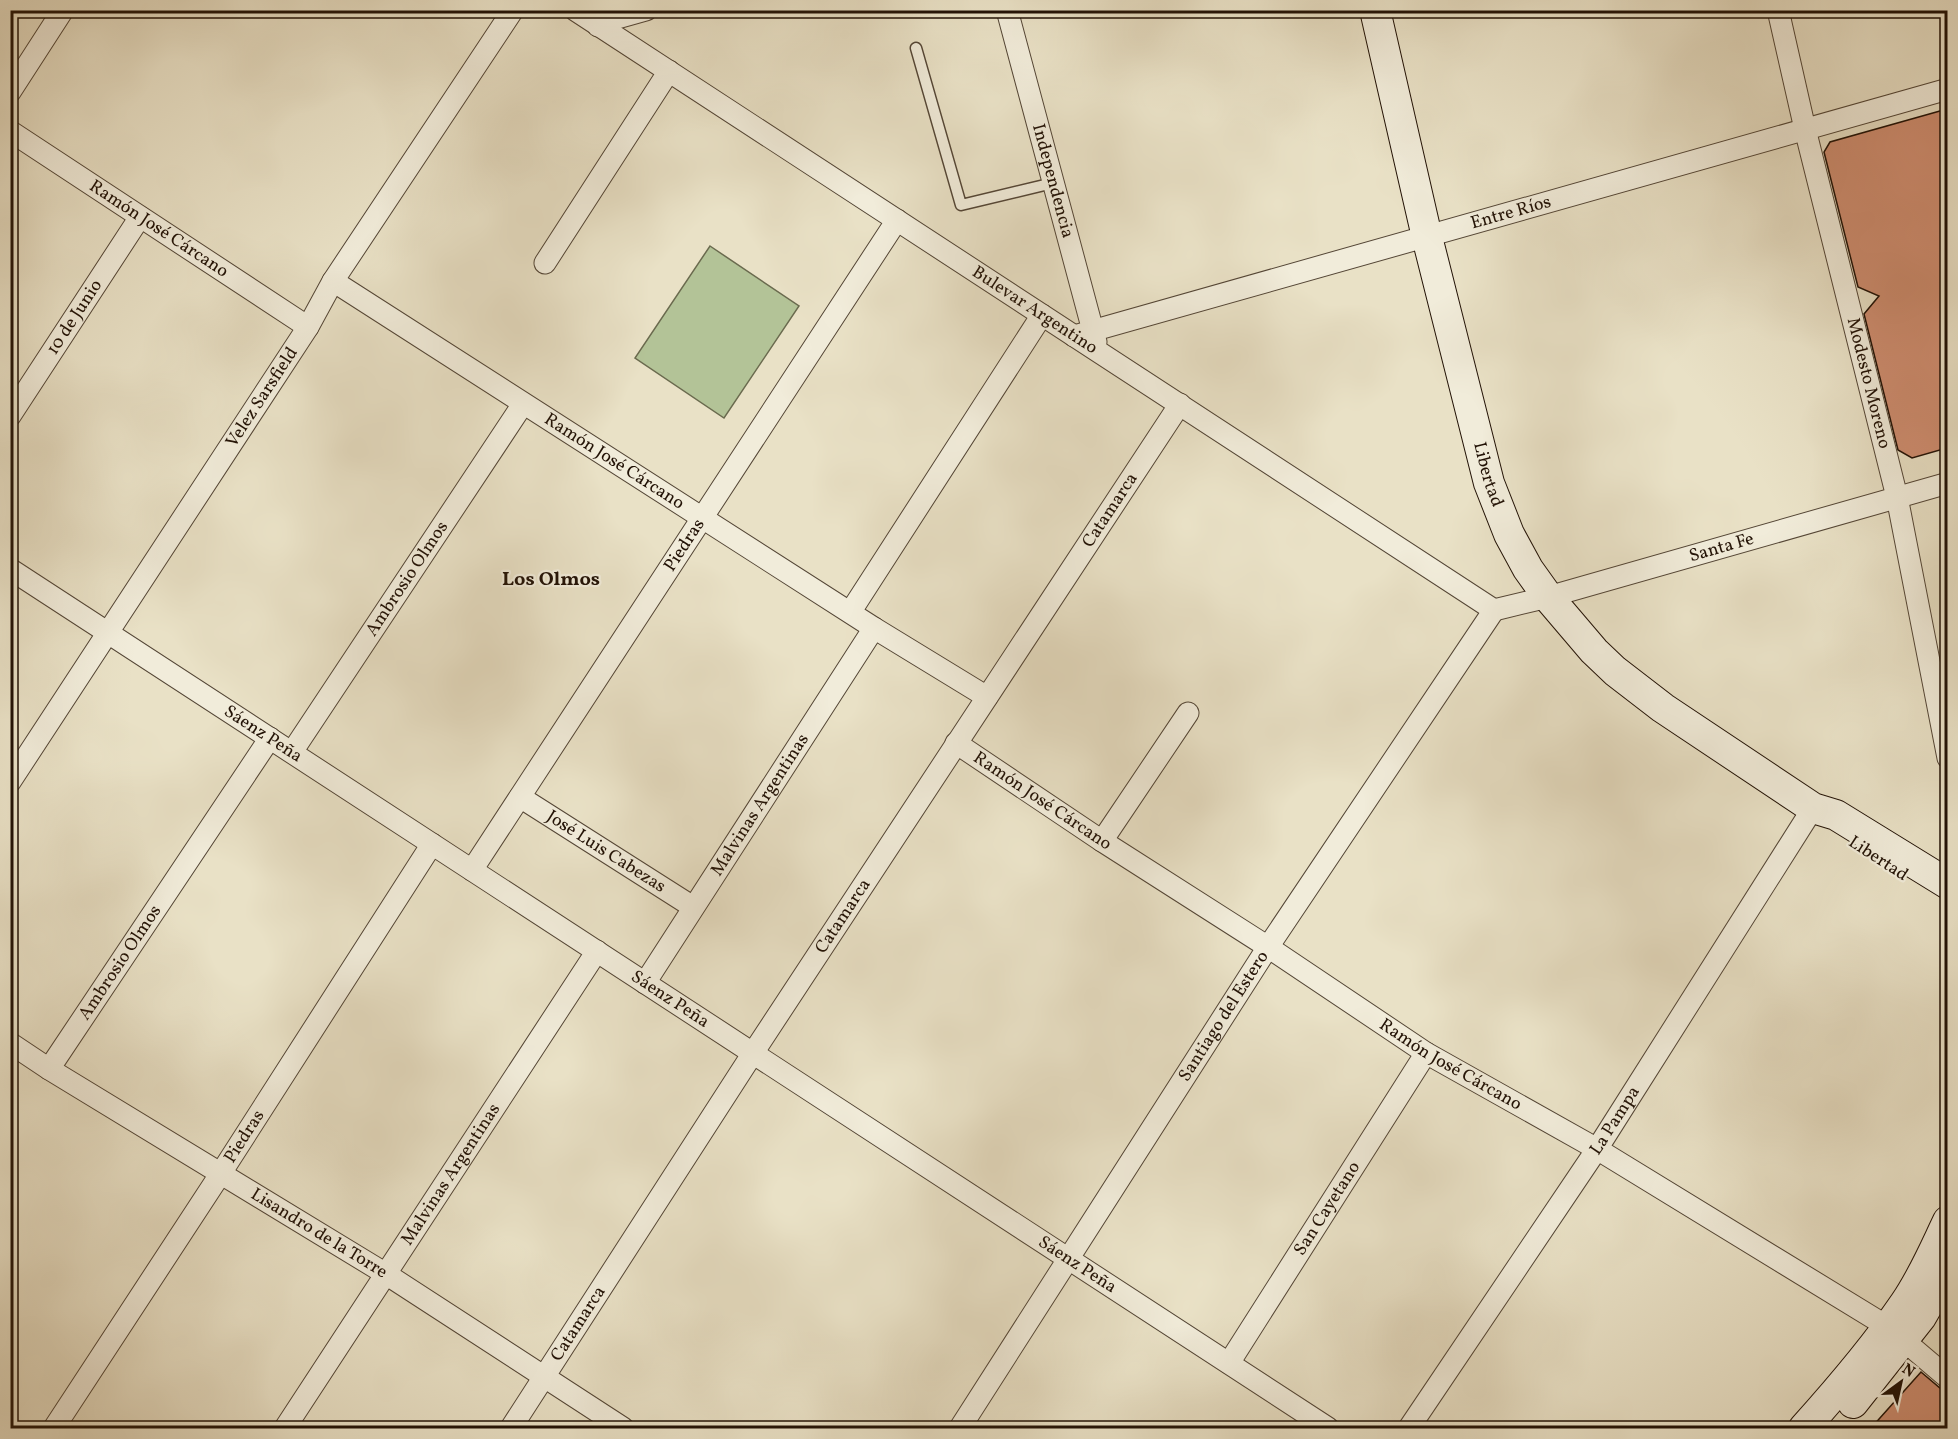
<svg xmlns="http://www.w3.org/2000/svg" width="1958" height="1439" viewBox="0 0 1958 1439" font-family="Vollkorn,serif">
<rect width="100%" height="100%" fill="#e9e1c6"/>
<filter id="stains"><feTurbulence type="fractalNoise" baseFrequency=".00333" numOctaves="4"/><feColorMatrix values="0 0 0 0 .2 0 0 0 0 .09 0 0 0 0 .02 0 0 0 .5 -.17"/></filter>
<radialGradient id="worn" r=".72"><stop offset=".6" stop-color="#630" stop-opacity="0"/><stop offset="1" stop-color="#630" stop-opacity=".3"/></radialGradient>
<path fill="#b3c397" stroke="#6a6a4e" stroke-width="1.5" d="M710 246 799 306 724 418 635 358Z"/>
<path fill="#ce8d70" stroke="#221206" stroke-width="1.5" d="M1947 109V448L1912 458 1898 450 1864 314 1879 296 1858 287 1824 152 1830 142Z
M1921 1372 1940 1388 1947 1391V1428H1871Z"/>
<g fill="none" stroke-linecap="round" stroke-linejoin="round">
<g stroke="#544636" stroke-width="13">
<path id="service" d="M916 48 961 205 1053 183"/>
</g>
<g stroke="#544636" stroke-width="23">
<g id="minor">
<path id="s1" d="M575 10 1494 610"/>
<path id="s2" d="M1007 10 1096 342"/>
<path id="s3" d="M1778 10 1805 129 1897 497 1948 758"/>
<path d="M598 26 614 19 646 10"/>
<path d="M10 92 63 10"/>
<path id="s4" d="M10 131 308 327"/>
<path d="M545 263 669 71"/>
<path id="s5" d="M333 281 874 628 987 697"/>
<path id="s6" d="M1074 336 1948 89"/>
<path id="s7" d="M10 416 140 217"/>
<path id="s8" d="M10 569 1328 1428"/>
<path id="s9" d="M1494 610 1548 597 1948 483"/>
<path d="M851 611 1042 315"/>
<path id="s10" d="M956 743 1102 841 1268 947 1426 1053 1597 1149 1888 1327 1948 1378"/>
<path id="s11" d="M292 752 523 404"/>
<path id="s12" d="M10 782 308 327 333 281 513 10"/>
<path id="s13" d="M520 797 693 907"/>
<path d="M1102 841 1188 713"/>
<path id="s14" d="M472 870 897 220"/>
<path id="s15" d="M645 983 874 628"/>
<path id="s16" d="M10 1043 49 1069 386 1274 623 1428"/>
<path id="s17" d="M49 1069 270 738"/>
<path id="s18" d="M1229 1363 1426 1053"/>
<path id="s19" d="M54 1428 221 1173 432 844"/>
<path id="s20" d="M285 1428 597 951"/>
<path id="s21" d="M511 1428 753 1053 1180 404"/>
<path id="s22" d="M960 1428 1268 947 1494 610"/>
<path id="s23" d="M1409 1428 1597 1149 1813 808"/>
</g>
</g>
<g stroke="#221206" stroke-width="32">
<g id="secondary">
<path id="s24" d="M1375 10 1427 237 1489 483 1509 534 1528 569 1548 597 1594 651 1615 671 1663 708 1813 808 1836 815 1948 884"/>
<path d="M1853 1403 1921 1317 1948 1270"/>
<path d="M1804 1428C1840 1388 1875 1347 1905 1303 1923 1277 1935 1248 1948 1221"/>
</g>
</g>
<use href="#service" stroke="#f1ecda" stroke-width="10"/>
<use href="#minor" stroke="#f1ecda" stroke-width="21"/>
<use href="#secondary" stroke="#f1ecda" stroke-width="30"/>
</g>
<g text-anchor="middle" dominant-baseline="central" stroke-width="4.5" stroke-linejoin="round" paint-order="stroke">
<g font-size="18" fill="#221206" stroke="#f1ecda">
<text stroke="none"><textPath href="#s2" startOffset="177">Independencia</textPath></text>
<text stroke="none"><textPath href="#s6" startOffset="454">Entre Ríos</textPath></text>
<text stroke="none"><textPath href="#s4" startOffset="178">Ramón José Cárcano</textPath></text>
<text stroke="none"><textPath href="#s1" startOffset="549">Bulevar Argentino</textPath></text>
<text stroke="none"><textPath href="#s7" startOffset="118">10 de Junio</textPath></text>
<text stroke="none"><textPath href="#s3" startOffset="384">Modesto Moreno</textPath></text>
<text stroke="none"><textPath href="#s12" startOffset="460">Velez Sarsfield</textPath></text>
<text stroke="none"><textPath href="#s5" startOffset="334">Ramón José Cárcano</textPath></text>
<text stroke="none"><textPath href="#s24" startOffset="478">Libertad</textPath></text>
<text stroke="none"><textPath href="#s21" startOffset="1096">Catamarca</textPath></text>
<text stroke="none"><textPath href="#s14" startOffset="388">Piedras</textPath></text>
<text stroke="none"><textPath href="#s9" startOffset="236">Santa Fe</textPath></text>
<text stroke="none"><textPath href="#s11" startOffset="208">Ambrosio Olmos</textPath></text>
<text stroke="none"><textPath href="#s8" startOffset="302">Sáenz Peña</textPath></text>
<text stroke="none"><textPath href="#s10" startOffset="104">Ramón José Cárcano</textPath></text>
<text stroke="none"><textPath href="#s15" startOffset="212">Malvinas Argentinas</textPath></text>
<text stroke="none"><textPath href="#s13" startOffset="102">José Luis Cabezas</textPath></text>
<text transform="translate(1878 859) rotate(33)">Libertad</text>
<text stroke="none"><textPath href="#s21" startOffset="610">Catamarca</textPath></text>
<text stroke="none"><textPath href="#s17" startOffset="128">Ambrosio Olmos</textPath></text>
<text stroke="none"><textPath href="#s8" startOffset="788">Sáenz Peña</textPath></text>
<text stroke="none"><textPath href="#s22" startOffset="489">Santiago del Estero</textPath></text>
<text stroke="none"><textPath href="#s10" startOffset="590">Ramón José Cárcano</textPath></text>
<text stroke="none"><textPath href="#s23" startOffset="370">La Pampa</textPath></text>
<text stroke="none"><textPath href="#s19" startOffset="348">Piedras</textPath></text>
<text stroke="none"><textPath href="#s20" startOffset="303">Malvinas Argentinas</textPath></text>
<text stroke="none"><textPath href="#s18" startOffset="183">San Cayetano</textPath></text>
<text stroke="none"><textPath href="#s16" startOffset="363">Lisandro de la Torre</textPath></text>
<text stroke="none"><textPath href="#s8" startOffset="1274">Sáenz Peña</textPath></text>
<text stroke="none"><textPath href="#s21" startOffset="124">Catamarca</textPath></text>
</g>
<g font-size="20" font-weight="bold" fill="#221206" stroke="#f1ecda">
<text x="551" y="580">Los Olmos</text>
</g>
</g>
<rect width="1958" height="1439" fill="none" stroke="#e9e1c6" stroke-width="36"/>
<rect x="12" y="12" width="1934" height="1415" fill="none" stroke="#221206" stroke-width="3"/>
<rect x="18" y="18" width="1922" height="1403" fill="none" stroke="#221206" stroke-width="1.5"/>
<g transform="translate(1901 1382) rotate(33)" stroke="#f1ecda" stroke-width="4.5" paint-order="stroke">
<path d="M0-4.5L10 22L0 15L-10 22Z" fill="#221206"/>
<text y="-9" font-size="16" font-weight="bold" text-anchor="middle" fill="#221206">N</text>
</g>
<rect width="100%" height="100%" filter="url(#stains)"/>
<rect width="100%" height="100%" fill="url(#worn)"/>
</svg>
